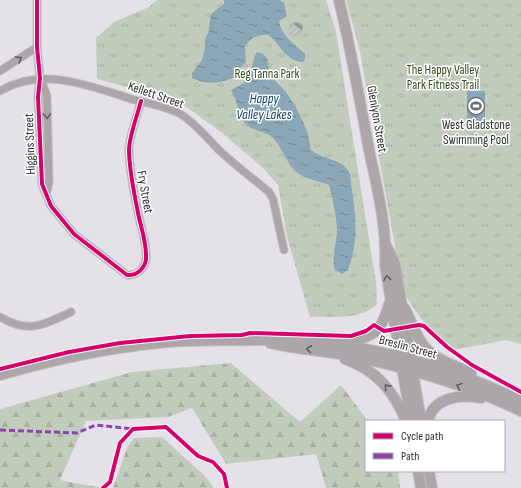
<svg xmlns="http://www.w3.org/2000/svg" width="521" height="488" viewBox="0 0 521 488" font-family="'Sofia Sans Condensed',sans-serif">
<defs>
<pattern id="forest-firs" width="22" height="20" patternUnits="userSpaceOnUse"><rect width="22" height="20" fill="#c2ccbd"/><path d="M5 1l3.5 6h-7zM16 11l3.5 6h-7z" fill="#a7b0a3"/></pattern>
<pattern id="park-tufts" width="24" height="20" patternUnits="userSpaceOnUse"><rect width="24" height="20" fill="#c2ccbd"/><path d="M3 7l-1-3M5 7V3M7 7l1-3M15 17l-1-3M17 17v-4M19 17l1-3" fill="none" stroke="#a7b0a3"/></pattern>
<pattern id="water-ripples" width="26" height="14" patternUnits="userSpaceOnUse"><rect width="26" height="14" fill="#8ba6b7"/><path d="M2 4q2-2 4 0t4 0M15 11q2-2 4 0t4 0" fill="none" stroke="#728895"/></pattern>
<pattern id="building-hatch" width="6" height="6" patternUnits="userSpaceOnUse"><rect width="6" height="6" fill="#c6c4c9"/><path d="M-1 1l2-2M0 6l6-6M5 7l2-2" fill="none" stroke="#aaa9ad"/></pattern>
<filter id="shadow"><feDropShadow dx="3" dy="-3" stdDeviation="1" flood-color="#0004"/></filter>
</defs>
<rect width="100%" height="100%" fill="#e4e2e8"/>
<path fill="url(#forest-firs)" d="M231 363 300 422 341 385 368 421H366V471H398L400 488H326L316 454 226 464 192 408 168 417 86 421 60 480 102 488H0V409L132 372Z
M162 437 205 476 214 488H113L127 448 134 438Z"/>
<path fill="url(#park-tufts)" d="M157 0H326L336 32 376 283 377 304C360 321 331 316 310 317L287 237 278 185 264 169 221 132 178 101 97 79 96 38 114 22 149 7Z
M346 0H521V344L506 340 454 350C430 330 419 319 403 291L360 52Z"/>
<path fill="url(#water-ripples)" d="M224 0H279L284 3 287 16 279 21C281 35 295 45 305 54V59L303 62C287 62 279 44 269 35 257 34 252 37 245 46L246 62 240 68V74C225 83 208 86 192 78V73L202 60 205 49V39L208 34 211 14 224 4Z
M257 52C260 53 263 53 265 56 270 60 267 67 270 73 273 80 281 86 286 92 295 104 312 135 310 149 323 161 342 157 350 174 354 211 361 233 348 270L342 274 335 270C331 256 337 244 337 229 336 214 333 200 329 185 319 181 304 179 295 171 286 162 282 147 273 138 265 130 251 132 244 122 238 112 237 100 231 90 259 77 246 74 257 52Z
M467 91H485V121L467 122Z"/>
<path fill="url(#building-hatch)" filter="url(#shadow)" d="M293 24 301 30 294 39 286 33Z"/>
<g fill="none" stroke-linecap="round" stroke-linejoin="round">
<g stroke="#c0bfc3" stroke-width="9">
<path id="minor" d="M37 0V47L40 78 38 97 42 184 51 206 74 234 127 275C137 276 145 268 146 259 147 243 141 228 138 213 134 192 129 170 129 149 130 133 137 117 141 101
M0 71 37 47
M41 80 47 96 49 183 46 194
M0 91C42 65 92 87 135 100 150 104 169 107 182 115 196 124 208 139 220 151 235 165 252 178 269 192L273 199 284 250
M0 317C29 334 43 325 71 312"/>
</g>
<g stroke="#c0bfc3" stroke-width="12">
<path id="secondary" d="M339 0C351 50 360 100 369 150 377 188 387 226 385 265L411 421
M387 247 395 264 421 421
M405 309C410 319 414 330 420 340 429 358 454 365 471 373
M341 341C371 338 381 335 389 304
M270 343C299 350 328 351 357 357 413 369 470 386 521 411
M345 359C376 370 394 391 406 421
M0 375C52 360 106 348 159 343 193 339 226 341 259 340 282 340 305 339 328 343 394 352 461 372 521 401
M428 421C433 397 461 394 481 398
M418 471 421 488
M429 471 432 488"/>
</g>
<use href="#minor" stroke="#aca6a9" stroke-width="7"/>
<use href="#secondary" stroke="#ada6a9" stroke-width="10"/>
<path stroke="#8e44ad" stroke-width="3" stroke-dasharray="6 3" stroke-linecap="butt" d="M0 430 77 433 96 425 133 429"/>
<g stroke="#fff" stroke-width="6">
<path id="cycleway" d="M37 0V47L40 78 38 97 42 184 51 206 74 234 127 275C137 276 145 268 146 259 147 243 141 228 138 213 134 192 129 170 129 149 130 133 137 117 141 101
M0 369 69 352 120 343 190 336 242 335 250 333 351 336 366 331 374 325 384 331 419 325 424 326 447 347 472 365 521 392
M103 488 110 482 120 443 133 429 166 427 198 456 213 462 224 474 227 488"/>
</g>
<use href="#cycleway" stroke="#d6006c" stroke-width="4"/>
</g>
<defs><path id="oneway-chevron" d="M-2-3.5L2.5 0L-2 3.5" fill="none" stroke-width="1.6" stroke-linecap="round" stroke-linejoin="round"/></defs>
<g stroke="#615e62">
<use href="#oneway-chevron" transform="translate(19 59) rotate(-33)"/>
<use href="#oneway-chevron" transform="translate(47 116) rotate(88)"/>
<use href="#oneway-chevron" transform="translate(387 278) rotate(-99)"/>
<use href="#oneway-chevron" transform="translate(309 349) rotate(-173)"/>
<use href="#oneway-chevron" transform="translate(459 386) rotate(-160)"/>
<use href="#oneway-chevron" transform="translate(387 387) rotate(-132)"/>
</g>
<defs>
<g id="stadium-ring" transform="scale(0.9)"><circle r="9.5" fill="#fff" stroke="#6e6d72" stroke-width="1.5"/><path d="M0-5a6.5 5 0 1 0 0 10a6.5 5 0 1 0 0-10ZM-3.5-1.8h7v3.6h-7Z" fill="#6e6d72"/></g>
</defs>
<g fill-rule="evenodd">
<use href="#stadium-ring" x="476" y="106"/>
</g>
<g text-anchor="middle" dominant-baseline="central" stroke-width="3" stroke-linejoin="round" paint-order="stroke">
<g font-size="13" fill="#304d1a" stroke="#fff">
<text x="443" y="70">The Happy Valley<tspan x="443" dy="15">Park Fitness Trail</tspan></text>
<text x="267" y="74">Reg Tanna Park</text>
</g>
<g font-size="13" fill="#2f2e33" stroke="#fff">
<text transform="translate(156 95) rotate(19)">Kellett Street</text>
<text transform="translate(377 119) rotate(80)">Glenlyon Street</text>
<text transform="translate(30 144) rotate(-92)">Higgins Street</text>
<text transform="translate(145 192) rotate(80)">Fry Street</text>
<text transform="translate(408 347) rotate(15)">Breslin Street</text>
</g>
<g font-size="13" fill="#2f2e33" stroke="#fff">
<text x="476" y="125">West Gladstone<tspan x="476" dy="15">Swimming Pool</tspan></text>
</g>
<g font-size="14" font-style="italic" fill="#12485f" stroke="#fff">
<text x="264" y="98">Happy<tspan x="264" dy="16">Valley Lakes</tspan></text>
</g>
</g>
<rect x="365" y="420" width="140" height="52" fill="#ffffff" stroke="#acabad"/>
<rect x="373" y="433" width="20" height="6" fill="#d6006c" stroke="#acabad"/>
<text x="401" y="440" font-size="12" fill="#2f2e33">Cycle path</text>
<rect x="373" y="453" width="20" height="6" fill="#8e44ad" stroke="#acabad"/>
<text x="401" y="460" font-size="12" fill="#2f2e33">Path</text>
</svg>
